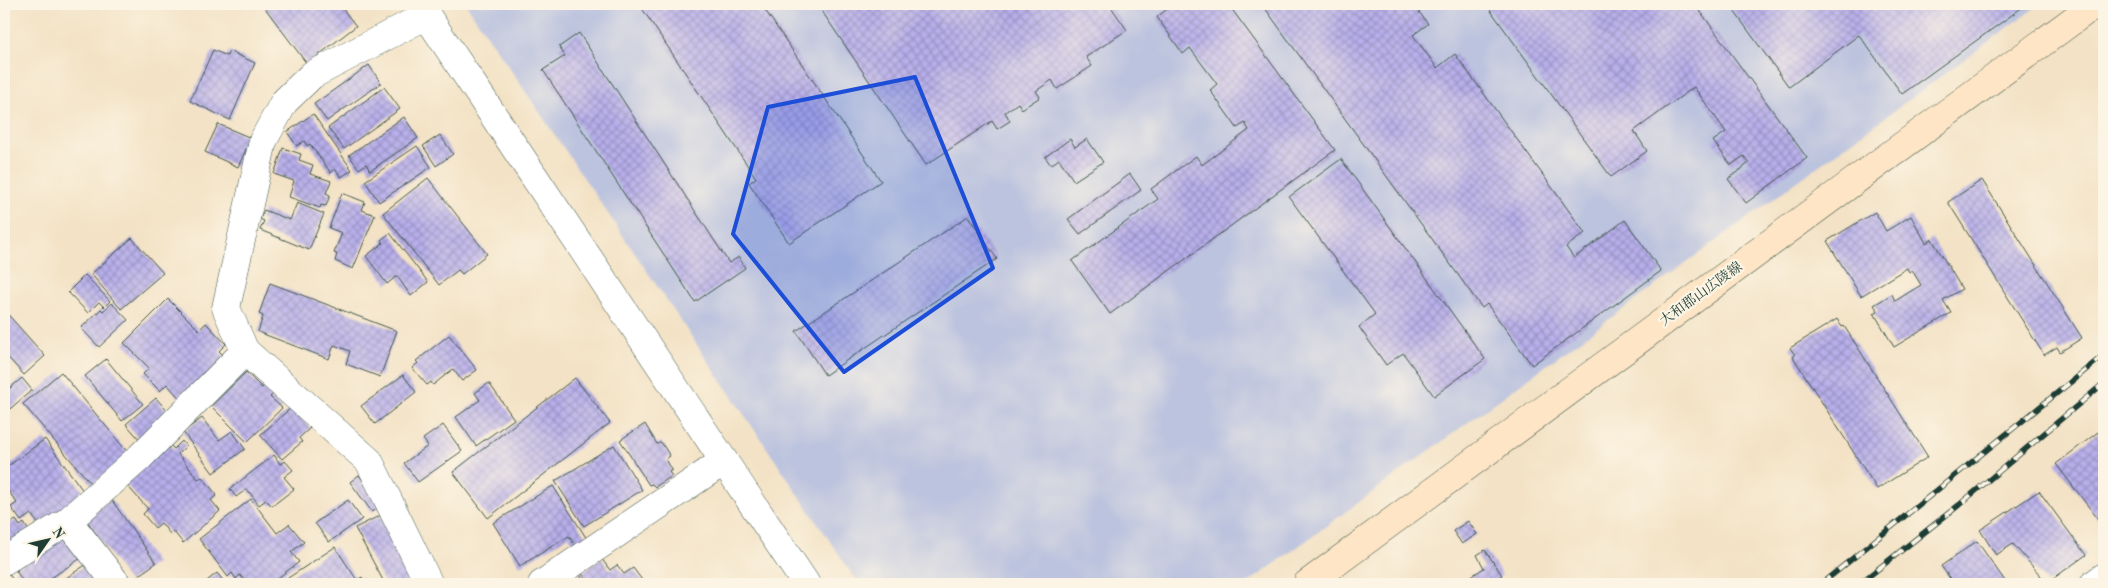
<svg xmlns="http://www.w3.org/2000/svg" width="2108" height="588" viewBox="0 0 2108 588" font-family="'Old Standard TT','Noto Serif JP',serif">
<defs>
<pattern id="building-cross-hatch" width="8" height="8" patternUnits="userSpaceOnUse" patternTransform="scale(1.25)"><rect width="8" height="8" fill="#b8afeb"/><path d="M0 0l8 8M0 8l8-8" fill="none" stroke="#9590bf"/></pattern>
</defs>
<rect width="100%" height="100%" fill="#fcf5e5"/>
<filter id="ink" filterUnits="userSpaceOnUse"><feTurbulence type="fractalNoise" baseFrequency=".02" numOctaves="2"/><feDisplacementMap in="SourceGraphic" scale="10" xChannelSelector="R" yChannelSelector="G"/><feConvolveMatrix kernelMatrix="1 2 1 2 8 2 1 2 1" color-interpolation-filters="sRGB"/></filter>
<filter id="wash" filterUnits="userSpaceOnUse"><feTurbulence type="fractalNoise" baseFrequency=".0096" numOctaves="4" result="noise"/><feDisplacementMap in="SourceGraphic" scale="20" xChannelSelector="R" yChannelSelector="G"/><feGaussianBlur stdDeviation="1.12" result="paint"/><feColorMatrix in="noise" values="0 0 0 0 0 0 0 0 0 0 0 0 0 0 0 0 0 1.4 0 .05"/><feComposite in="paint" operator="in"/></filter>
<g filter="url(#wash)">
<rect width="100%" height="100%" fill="#f3e2c5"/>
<path fill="#bcc3de" d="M466 4H2040L1247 584H859Z"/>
<g id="blocks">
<path fill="url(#building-cross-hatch)" d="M262 4H339L356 26 307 64Z
M639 4H761L881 181 789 243 749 183 756 178Z
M817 4H1109L1127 30 1086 57 1092 66 1057 89 1052 80 1036 91 1040 97 1022 109 1018 103 1005 112 1010 121 997 129 992 121 926 165Z
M1162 4H1228L1335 150 1110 314 1072 261 1158 199 1151 189 1196 156 1202 165 1249 130 1245 123 1237 128 1210 90 1217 84 1190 48 1183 54 1157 17 1167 9Z
M1262 4H1413L1428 24 1413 35 1437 68 1455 54 1585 233 1566 247 1574 258 1625 220 1661 271 1532 365 1487 304 1482 308Z
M1486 4H1695L1807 158 1746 203 1728 179 1749 163 1744 156 1731 165 1713 141 1726 132 1694 87 1634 131 1647 151 1611 177Z
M1729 4H2027L1902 94 1859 35 1789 87Z
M579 33 729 263 739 257 745 268 695 302 543 70 565 56 559 47Z
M213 50 227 56 229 51 255 63 230 120 190 101Z
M369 65 381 83 327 121 314 104Z
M384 87 400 109 344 149 328 128Z
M313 114 352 170 341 177 335 169 331 173 310 144 307 146 304 141 297 146 287 132Z
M404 117 418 138 370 171 366 164 359 169 349 155Z
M218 124 251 138 238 167 205 152Z
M440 135 453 154 436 166 423 146Z
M1070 139 1075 147 1087 139 1103 162 1074 181 1059 159 1051 165 1045 157Z
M417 146 431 167 379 202 365 181Z
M283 148 301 154 299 160 313 165 310 174 331 181 326 193 330 195 326 206 321 205 320 208 289 197 294 181 274 174Z
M1341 159 1485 359 1434 396 1403 353 1386 365 1359 327 1375 314 1289 197Z
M1130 174 1141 190 1080 234 1068 219Z
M428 178 487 254 462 274 458 270 439 285 383 213Z
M1982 180 2082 338 2060 352 2057 347 2044 355 1948 202Z
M342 193 365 202 362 210 375 215 353 269 335 261 337 254 334 253 342 233 329 228Z
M297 203 324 214 309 250 260 230 264 221 260 219 264 210 290 220Z
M1875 212 1886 231 1911 216 1926 243 1932 239 1962 289 1943 300 1951 313 1894 347 1874 313 1878 311 1874 305 1892 294 1895 301 1921 285 1912 270 1909 272 1907 268 1861 296 1827 241Z
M968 216 997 259 825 375 796 331Z
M390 233 428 282 411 296 397 276 387 284 366 256 383 243 381 240Z
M132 238 163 273 121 309 91 274Z
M85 275 110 301 104 307 99 302 88 313 68 292Z
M270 283 397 331 380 377 346 364 350 351 334 345 329 359 258 332 263 316 259 314Z
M168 299 199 330 206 323 226 344 219 351 226 358 182 401 167 384 160 391 143 374 149 368 124 343Z
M112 303 128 320 99 347 81 328 101 309 103 311Z
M4 310 45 356 24 375 4 353Z
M1837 319 1842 327 1844 326 1928 457 1877 489 1793 357 1795 355 1790 348Z
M449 335 477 370 462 381 453 369 433 385 431 382 427 385 412 368 418 363 416 361Z
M106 359 143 404 122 421 85 376Z
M61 372 129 454 92 485 23 404Z
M246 372 262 388 264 385 273 394 270 397 282 408 247 442 211 406Z
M403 375 416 392 375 424 361 406Z
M22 378 32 390 4 414V393Z
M575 378 610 423 488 518 453 472Z
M489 383 514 419 476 446 456 417 480 400 475 393Z
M156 398 170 414 141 441 126 424Z
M292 407 310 428 299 438 302 442 282 459 260 435Z
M202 418 219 440 232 431 245 449 213 473 183 432Z
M645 424 657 444 661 442 670 456 666 459 672 470 669 472 672 476 655 487 652 484 649 485 620 440Z
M443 425 462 451 418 482 404 463 428 446 423 439Z
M2098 432 2104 439V527L2056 464Z
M45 439 84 492 39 525 31 514 21 521 11 507 17 503 4 485V469Z
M182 441 186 446 178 454 198 479 202 477 217 495 211 500 220 511 183 543 173 531 170 534 161 523 155 528 143 514 148 509 124 482 169 444 174 449Z
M614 445 642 490 584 526 555 481Z
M274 455 280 464 285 461 293 470 284 477 294 489 272 506 266 500 259 505 247 489 236 497 230 489Z
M359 475 381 506 372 512 350 482Z
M553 486 587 539 575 546 569 536 520 566 493 523Z
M2039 491 2086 555 2047 583 2013 544 1996 555 1980 530Z
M111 499 156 563 129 582 85 518Z
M251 499 277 533 289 524 304 542 291 552 299 562 270 584H247L240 575 236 579 232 573 228 577 199 539Z
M348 500 362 519 329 542 315 523Z
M381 515 414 577 400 584H385L355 528Z
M16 520 20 526 24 523 30 533 4 551V524L5 526Z
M1468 521 1477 534 1462 544 1453 531Z
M68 533 84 556 42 584H30L29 582 25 584 16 571 18 570 16 567Z
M1977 541 2007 584H1954L1941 566Z
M335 547 357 580 362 577 366 584H292L288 578Z
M1485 550 1502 575 1498 578 1502 584H1459L1484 568 1477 555Z
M601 558 610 570 617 565 624 574 633 568 645 584H590L581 573Z
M90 562 104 584H57Z
M8 573 16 584H4V576Z
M217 573 226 584H203Z
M579 574 586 584H565Z"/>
</g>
</g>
<g filter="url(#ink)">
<use href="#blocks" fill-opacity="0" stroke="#3f564a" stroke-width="1"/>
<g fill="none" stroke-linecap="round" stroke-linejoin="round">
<g stroke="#3f564a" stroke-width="29">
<path id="minor" d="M245 351 369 461 429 584
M68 521 117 584
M4 561 68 521 140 457 245 351 226 308 263 141 284 102 312 75 427 15
M542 584 724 461
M2094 584 2104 577"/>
</g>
<g stroke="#3f564a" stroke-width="29">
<path id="tertiary" d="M419 4 806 584"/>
</g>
<g stroke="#3f564a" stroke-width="29">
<path id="secondary" d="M1307 584 2095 4"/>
</g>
<use href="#minor" stroke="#fff" stroke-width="28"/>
<use href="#tertiary" stroke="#fff" stroke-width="28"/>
<use href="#secondary" stroke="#fde5c5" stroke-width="28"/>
<g stroke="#1f3d34" stroke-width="5.5">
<path id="rail" d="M1821 584 2104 355
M1859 584 1959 505 2104 383"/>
</g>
<use href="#rail" stroke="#fcf5e5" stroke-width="4" stroke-dasharray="11" stroke-linecap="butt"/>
</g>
</g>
<path fill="#1d4ed8" fill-opacity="0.2" stroke="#1d4ed8" stroke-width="4" stroke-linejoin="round" d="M915 77 993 268 844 372 733 234 768 107Z"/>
<g text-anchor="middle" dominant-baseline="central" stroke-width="4.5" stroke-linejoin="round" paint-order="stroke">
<g font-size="14" fill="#1f3d34" stroke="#fcf5e5">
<text transform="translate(1701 294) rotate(-36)">大和郡山広陵線</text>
</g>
</g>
<rect width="2108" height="588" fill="none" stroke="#fcf5e5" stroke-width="20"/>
<g transform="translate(48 540) rotate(56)" stroke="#fcf5e5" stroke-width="4" paint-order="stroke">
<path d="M0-4L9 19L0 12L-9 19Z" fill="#1f3d34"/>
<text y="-8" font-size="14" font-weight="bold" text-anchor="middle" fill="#1f3d34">N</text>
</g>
</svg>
